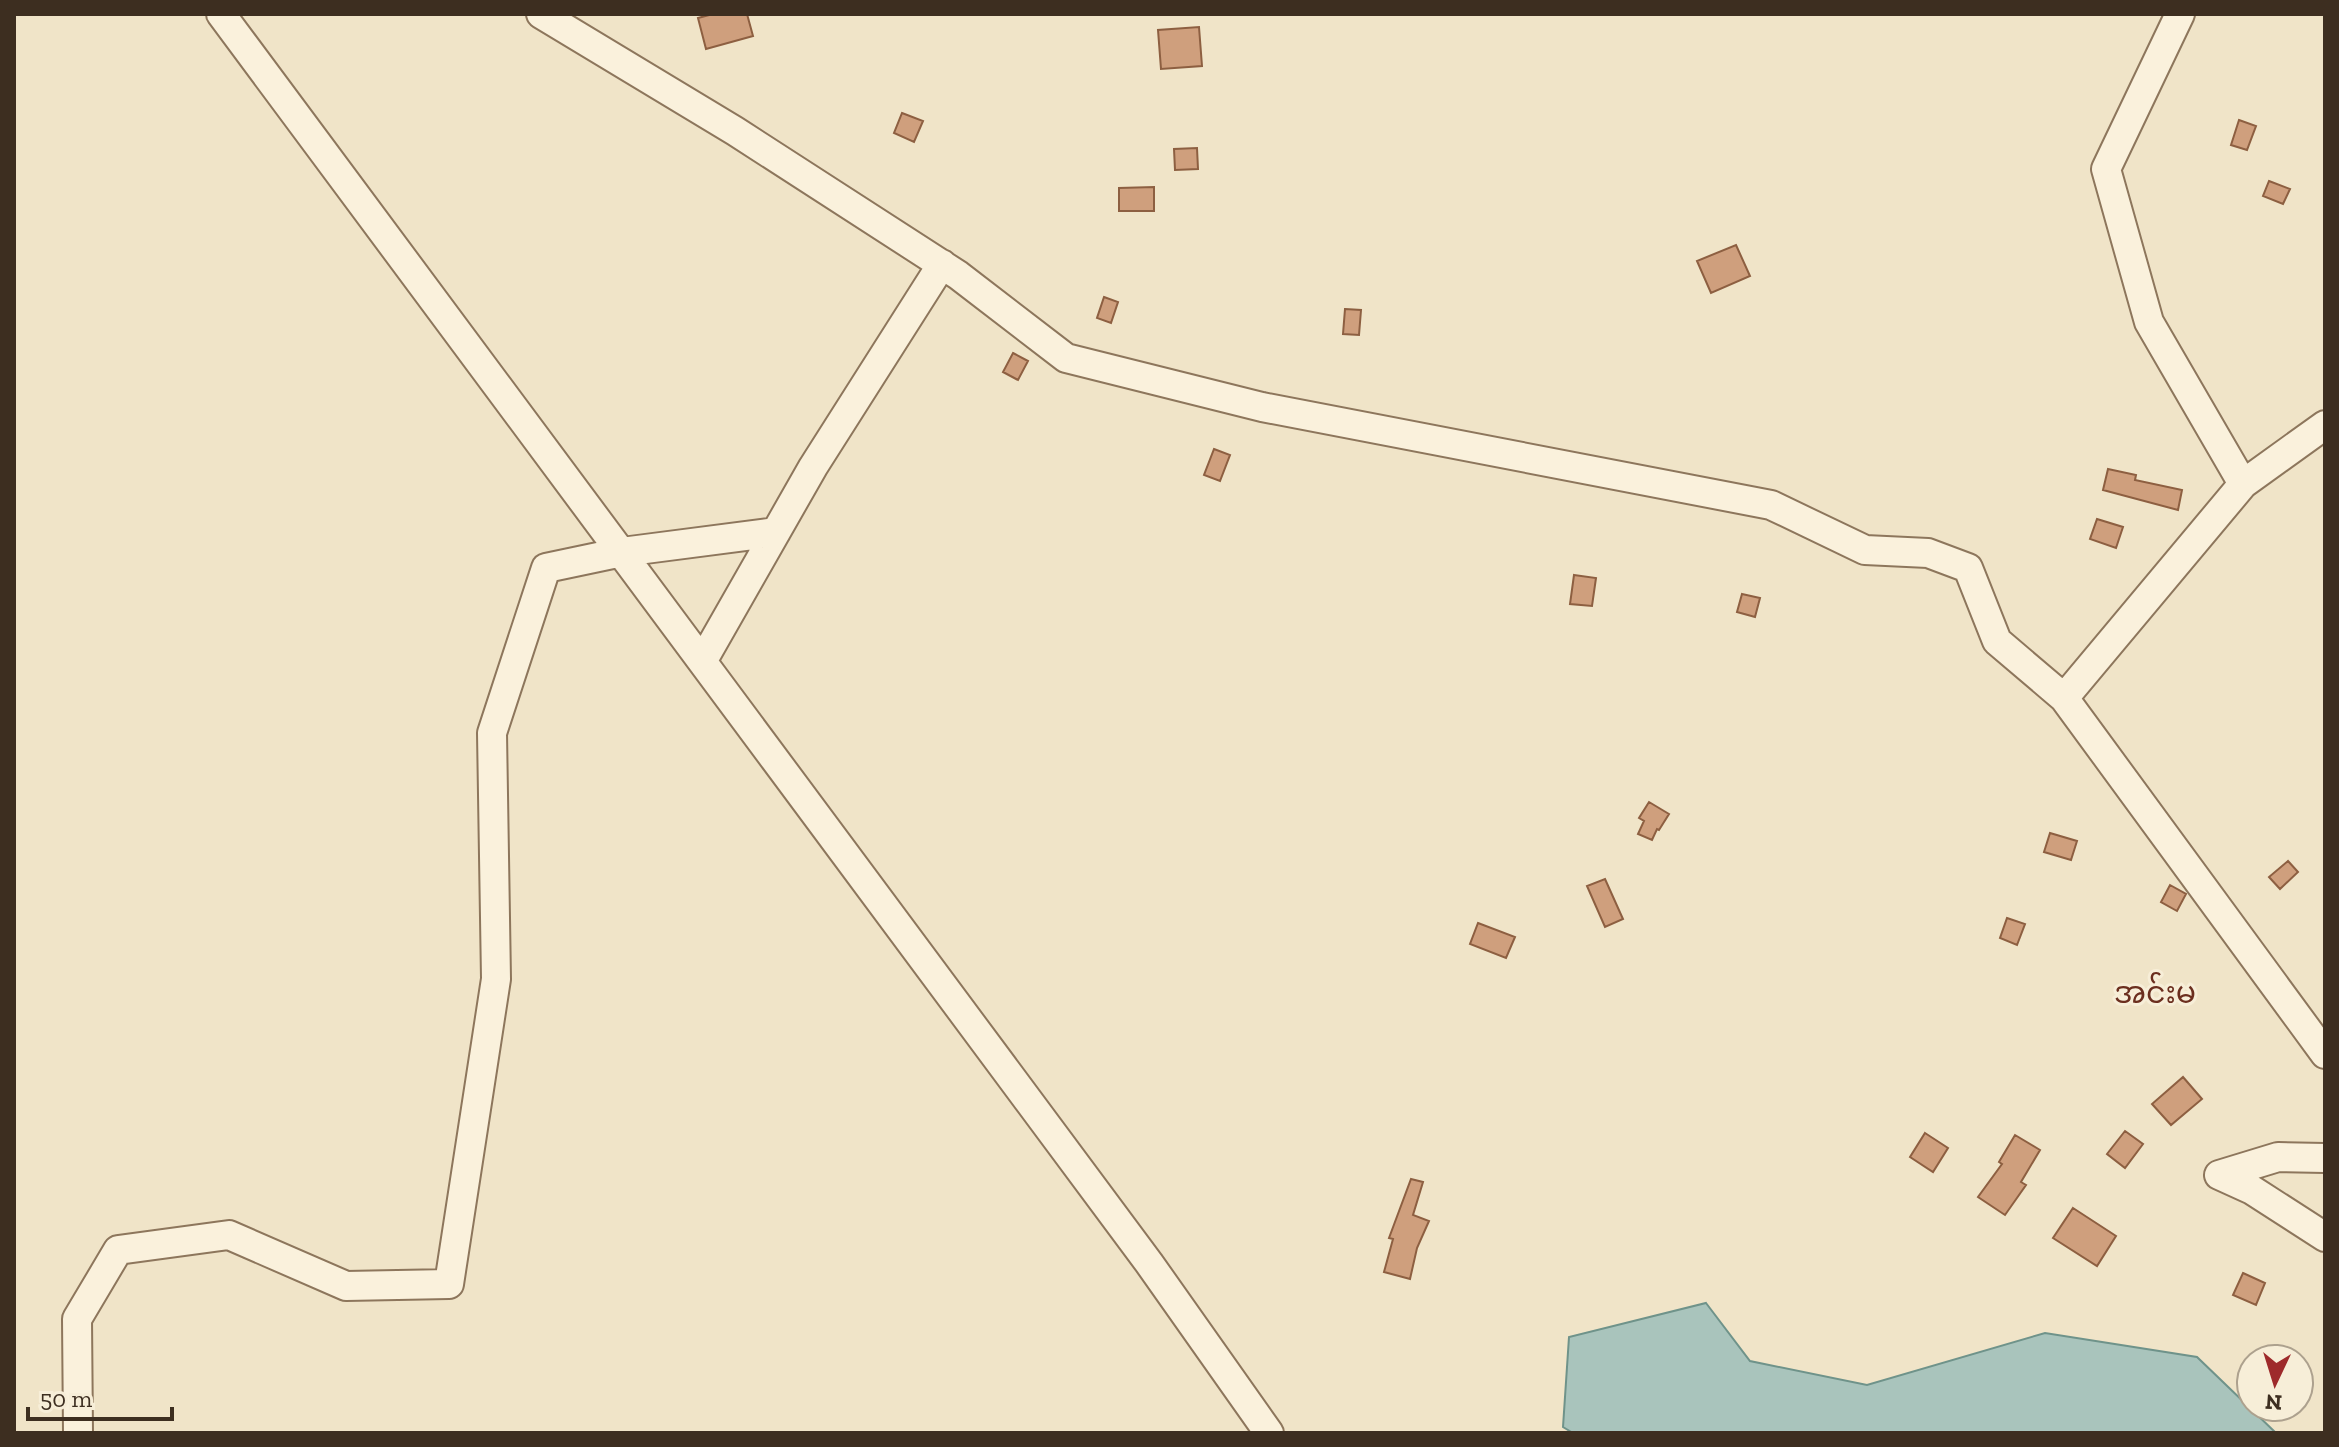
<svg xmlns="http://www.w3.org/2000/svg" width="2339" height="1447" viewBox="0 0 2339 1447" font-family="'Zilla Slab','Noto Sans Myanmar',serif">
<rect width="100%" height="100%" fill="#f0e4c8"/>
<path fill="#a9c4bc" stroke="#6f938a" stroke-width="2" d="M1706 1303 1750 1361 1867 1385 2045 1333 2197 1357 2276 1433H1573L1563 1427 1569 1337Z"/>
<path fill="#cf9f7d" stroke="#8d5f41" stroke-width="2" d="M713 14H747L753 36 706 49 698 18Z
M1199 27 1202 66 1161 69 1158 30Z
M902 113 923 121 914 142 894 133Z
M2239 120 2256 126 2247 150 2231 145Z
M1197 148 1198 169 1175 170 1174 149Z
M2269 181 2290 189 2283 204 2263 196Z
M1154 187V211H1119V188Z
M1736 245 1750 276 1711 293 1697 261Z
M1104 297 1118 302 1111 323 1097 318Z
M1345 309 1361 310 1359 335 1343 334Z
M1013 353 1028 361 1018 380 1003 372Z
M1214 449 1230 455 1220 481 1204 475Z
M2108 469 2136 475 2135 480 2182 490 2178 510 2103 490Z
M2097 519 2123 527 2116 548 2090 539Z
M1574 575 1596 578 1592 606 1570 604Z
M1742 594 1760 598 1755 617 1737 612Z
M1649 802 1669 814 1659 830 1657 829 1652 840 1638 834 1644 821 1639 818Z
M2050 833 2077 841 2071 860 2044 852Z
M2288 861 2298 872 2280 889 2269 877Z
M1605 879 1623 919 1605 927 1587 886Z
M2170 885 2186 894 2177 911 2161 902Z
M2007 918 2025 924 2017 945 2000 938Z
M1478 923 1515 937 1506 958 1470 944Z
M2183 1077 2202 1099 2171 1125 2152 1104Z
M2125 1131 2143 1144 2125 1168 2107 1154Z
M1925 1133 1948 1148 1933 1172 1910 1157Z
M2015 1135 2040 1150 2021 1182 2026 1185 2005 1215 1978 1197 2002 1164 1999 1162Z
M1411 1179 1423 1182 1413 1215 1429 1221 1417 1248 1410 1279 1384 1272 1393 1239 1389 1238Z
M2073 1208 2116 1236 2097 1266 2053 1238Z
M2243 1273 2265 1283 2256 1305 2233 1295Z"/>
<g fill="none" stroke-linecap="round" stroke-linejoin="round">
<g stroke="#8d765c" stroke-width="32">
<path id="minor" d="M221 14 1149 1263 1269 1433
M541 14 735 131 958 275 1066 358 1262 407 1771 505 1865 550 1928 553 1968 568 1997 641 2064 698
M2180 14 2106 169 2149 322 2243 484 2064 698 2325 1054
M2243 484 2325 425
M703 660 813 467 942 264
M2325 1158 2278 1157 2219 1175 2252 1190 2325 1237
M78 1433 77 1319 118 1250 229 1235 346 1286 449 1284 496 979 492 733 546 568 622 552 776 532"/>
</g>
<use href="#minor" stroke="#faf1dc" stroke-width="28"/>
</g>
<g text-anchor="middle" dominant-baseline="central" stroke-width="6" stroke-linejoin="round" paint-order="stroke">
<g font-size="30" fill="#6b2e1e" stroke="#f7eed8">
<text x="2155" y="993">အင်းမ</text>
</g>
</g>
<rect width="2339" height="1447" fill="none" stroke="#3d2e20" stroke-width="32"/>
<g transform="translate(2275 1383) rotate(184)"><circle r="38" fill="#f7eed8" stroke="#ada18e" stroke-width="2"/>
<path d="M0-6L14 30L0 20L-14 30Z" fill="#9e2a2b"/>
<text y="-12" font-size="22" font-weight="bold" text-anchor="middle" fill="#3d2e20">N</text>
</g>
<path d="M28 1407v12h144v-12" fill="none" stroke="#3d2e20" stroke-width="4"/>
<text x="40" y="1407" font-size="24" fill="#3d2e20" stroke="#f7eed8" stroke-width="6" paint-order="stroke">50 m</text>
</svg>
